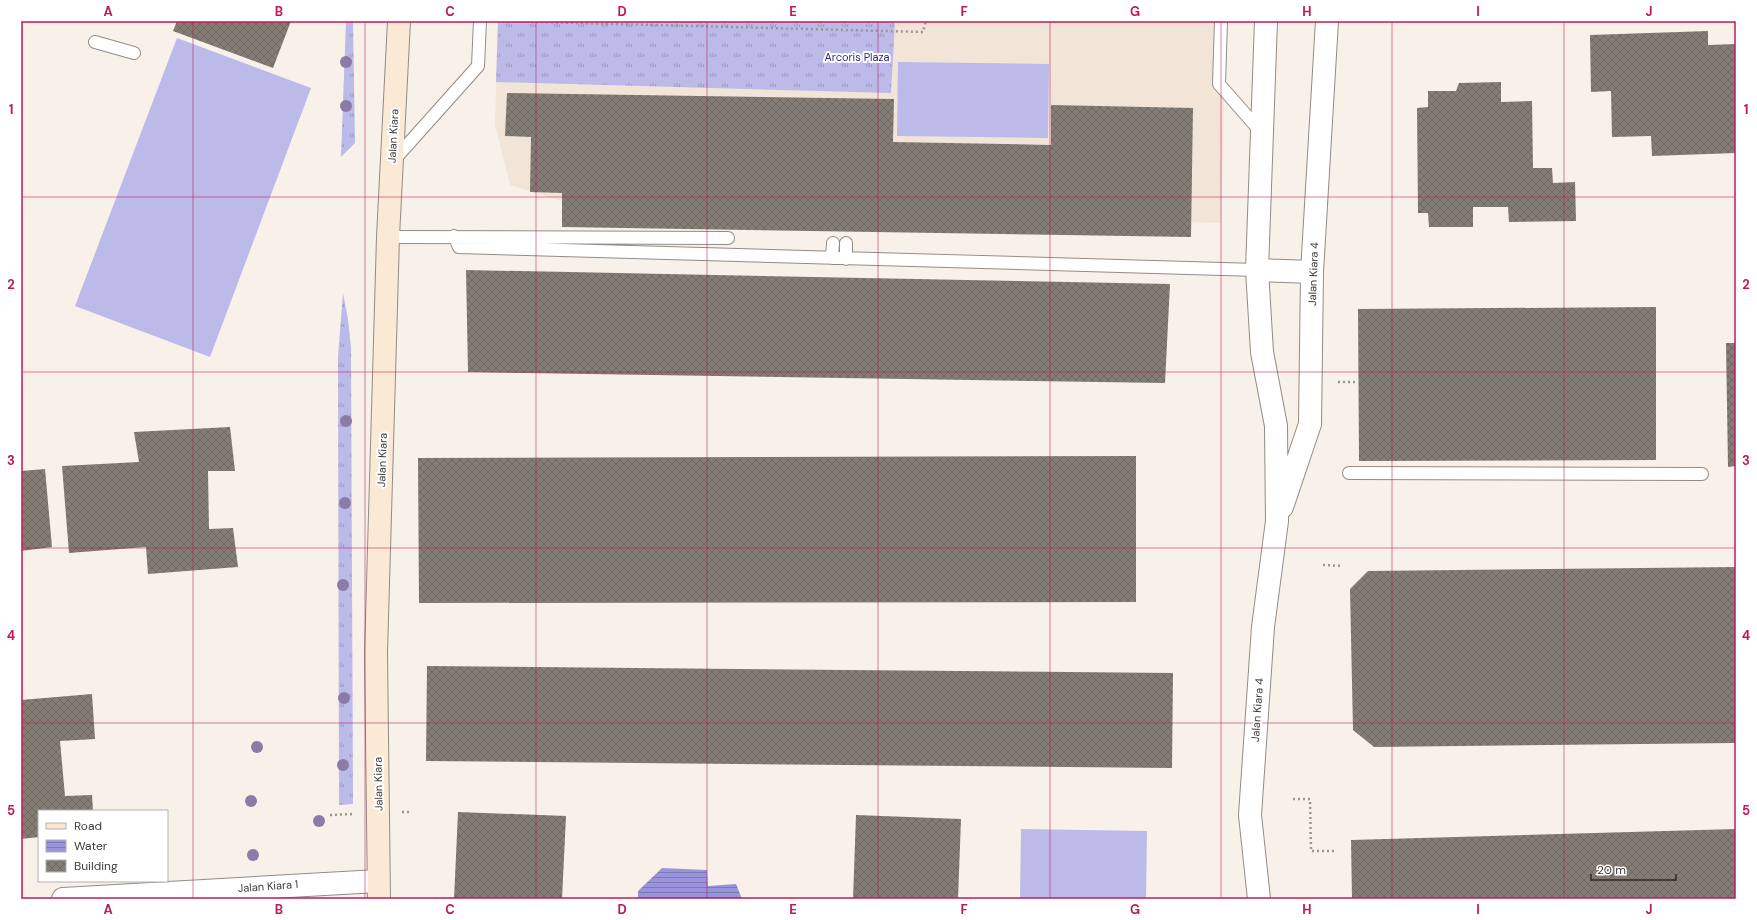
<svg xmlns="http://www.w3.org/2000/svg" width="1757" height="920" viewBox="0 0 1757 920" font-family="'DM Sans',sans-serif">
<defs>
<pattern id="grass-tufts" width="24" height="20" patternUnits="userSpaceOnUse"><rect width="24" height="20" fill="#bbbae8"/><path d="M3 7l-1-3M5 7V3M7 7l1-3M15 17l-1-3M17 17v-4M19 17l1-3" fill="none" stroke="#9998bd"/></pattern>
<pattern id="water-rules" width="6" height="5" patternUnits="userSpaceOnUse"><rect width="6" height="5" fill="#9893dc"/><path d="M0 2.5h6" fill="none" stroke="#7d79b3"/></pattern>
<pattern id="building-cross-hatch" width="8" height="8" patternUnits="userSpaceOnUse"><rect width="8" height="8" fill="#837d76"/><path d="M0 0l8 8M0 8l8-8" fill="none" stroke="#6d6862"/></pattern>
</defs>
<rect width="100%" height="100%" fill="#f8f1e9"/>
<path fill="#f2e5d8" d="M498 21H1226L1221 223 580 207 510 185 495 125Z"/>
<path fill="url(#grass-tufts)" d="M346 21H353L355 143 341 157Z
M498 21H895L891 93 496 82Z
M343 293 348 319 351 348 353 804 339 805 338 357Z"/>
<path fill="#bbbae8" d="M177 38 311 88 210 357 75 306Z
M898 62 1049 64 1048 138 897 136Z
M1021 829 1147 831 1146 899H1020Z"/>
<path fill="url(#water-rules)" d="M662 868 707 870 708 886 736 884 742 899H638V891Z"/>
<path fill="url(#building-cross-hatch)" d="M177 21H291L273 68 173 31Z
M1708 31V45L1736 44V153L1652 156 1651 136 1612 137 1611 91 1591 92 1590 35Z
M1501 82V102L1532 101 1533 168H1552L1553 183 1575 182 1576 221 1509 222 1508 207H1473V227H1429L1428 213H1418L1417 108 1428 107V91H1456L1459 83Z
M507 93 894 99 893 142 1051 145V105L1193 108 1191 237 562 227V193L530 192 531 137 505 136Z
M466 270 1170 284 1165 383 468 372Z
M1656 307V460L1359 461 1358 309Z
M1726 343H1736V466L1728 467Z
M230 427 235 471H208L209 529 233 528 238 567 148 574 146 547 69 553 62 466 139 462 134 432Z
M1136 456V602L419 603 418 458Z
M45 469 52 547 21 551V471Z
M1736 567V743L1374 747 1353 730 1350 589 1368 571Z
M427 666 1173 673 1172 768 426 761Z
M92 694 95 739 60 741 65 796 92 795 93 811H39V837L21 839V700Z
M458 812 566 816 562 899H454Z
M856 815 961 819 958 899H853Z
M1736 829V899H1352L1351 840Z"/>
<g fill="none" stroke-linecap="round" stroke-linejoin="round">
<g stroke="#928c85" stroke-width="14">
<path id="service" d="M1221 21 1219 84 1261 132
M95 42 134 53
M393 161 478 66 480 21
M454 236 459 247 1257 270
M388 237 728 238
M832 258 833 243
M846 259V243
M1349 473 1702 474"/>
</g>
<g stroke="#928c85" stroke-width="24">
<path id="minor" d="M1257 270 1312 272
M1282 507 1310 424 1312 272 1327 21
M63 899 378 881
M1259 899 1250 815 1263 627 1277 521 1276 426 1262 352 1257 270 1266 21"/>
</g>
<g stroke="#928c85" stroke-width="24">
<path id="secondary" d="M379 899 376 653 388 237 399 21"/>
</g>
<path stroke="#9b9690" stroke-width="2.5" stroke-dasharray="2 3" stroke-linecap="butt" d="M501 21 923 32 926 21
M1338 382H1358
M1323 565 1343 566
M1293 799H1310L1311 851H1336
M402 812H409
M330 815 353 814"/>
<use href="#service" stroke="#fff" stroke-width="12"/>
<use href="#minor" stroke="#fff" stroke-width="22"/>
<use href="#secondary" stroke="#fae9d5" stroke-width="22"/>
</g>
<g fill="#8b7ca7">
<circle cx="346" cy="62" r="6"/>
<circle cx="346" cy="106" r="6"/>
<circle cx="346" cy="421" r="6"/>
<circle cx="345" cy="503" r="6"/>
<circle cx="343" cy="585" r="6"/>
<circle cx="344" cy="698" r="6"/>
<circle cx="257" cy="747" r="6"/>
<circle cx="343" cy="765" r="6"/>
<circle cx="251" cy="801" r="6"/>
<circle cx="319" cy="821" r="6"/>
<circle cx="253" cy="855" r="6"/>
</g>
<path fill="none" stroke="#c2185b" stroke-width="1" stroke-opacity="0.55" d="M193 21V899M365 21V899M536 21V899M707 21V899M878 21V899M1050 21V899M1221 21V899M1392 21V899M1564 21V899M21 197H1736M21 372H1736M21 548H1736M21 723H1736"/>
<g text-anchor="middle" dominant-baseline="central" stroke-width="4" stroke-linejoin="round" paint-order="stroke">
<g font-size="11" fill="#311d71" stroke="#fff">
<text x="857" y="57">Arcoris Plaza</text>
</g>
<g font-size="11" fill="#3f3c39" stroke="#fff">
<text transform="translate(393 136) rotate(-87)">Jalan Kiara</text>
<text transform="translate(1313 274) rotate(-88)">Jalan Kiara 4</text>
<text transform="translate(382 460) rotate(-88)">Jalan Kiara</text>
<text transform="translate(1257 710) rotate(-86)">Jalan Kiara 4</text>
<text transform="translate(378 784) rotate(-91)">Jalan Kiara</text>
<text transform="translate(268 886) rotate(-4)">Jalan Kiara 1</text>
</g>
</g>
<rect width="1757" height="920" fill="none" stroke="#ffffff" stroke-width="44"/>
<rect x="38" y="810" width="130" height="72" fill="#ffffff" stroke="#b2b1b0"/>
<rect x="46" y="823" width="20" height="6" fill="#fae9d5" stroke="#b2b1b0"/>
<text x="74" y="830" font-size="12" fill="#3f3c39">Road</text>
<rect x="46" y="840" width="20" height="12" fill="url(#water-rules)" stroke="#b2b1b0"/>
<text x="74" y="850" font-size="12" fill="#3f3c39">Water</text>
<rect x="46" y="860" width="20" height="12" fill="url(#building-cross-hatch)" stroke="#b2b1b0"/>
<text x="74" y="870" font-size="12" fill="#3f3c39">Building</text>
<path d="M1591 874v6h85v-6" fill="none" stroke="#3f3c39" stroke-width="2"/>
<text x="1597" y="874" font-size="12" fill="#3f3c39" stroke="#ffffff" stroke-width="3" paint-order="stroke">20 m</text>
<rect x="22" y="22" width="1713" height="876" fill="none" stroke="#c2185b" stroke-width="1.5"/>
<g font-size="13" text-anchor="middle" font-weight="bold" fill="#c2185b">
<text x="108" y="16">A</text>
<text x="279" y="16">B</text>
<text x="450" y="16">C</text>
<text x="622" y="16">D</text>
<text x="793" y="16">E</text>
<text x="964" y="16">F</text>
<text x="1135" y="16">G</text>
<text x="1307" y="16">H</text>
<text x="1478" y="16">I</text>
<text x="1649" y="16">J</text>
<text x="11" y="114">1</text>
<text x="1746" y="114">1</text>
<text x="11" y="289">2</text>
<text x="1746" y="289">2</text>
<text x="11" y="465">3</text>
<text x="1746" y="465">3</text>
<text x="11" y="640">4</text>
<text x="1746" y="640">4</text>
<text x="11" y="815">5</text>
<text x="1746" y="815">5</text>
<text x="108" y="914">A</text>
<text x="279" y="914">B</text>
<text x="450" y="914">C</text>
<text x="622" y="914">D</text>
<text x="793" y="914">E</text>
<text x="964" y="914">F</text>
<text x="1135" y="914">G</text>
<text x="1307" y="914">H</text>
<text x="1478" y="914">I</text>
<text x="1649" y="914">J</text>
</g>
</svg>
